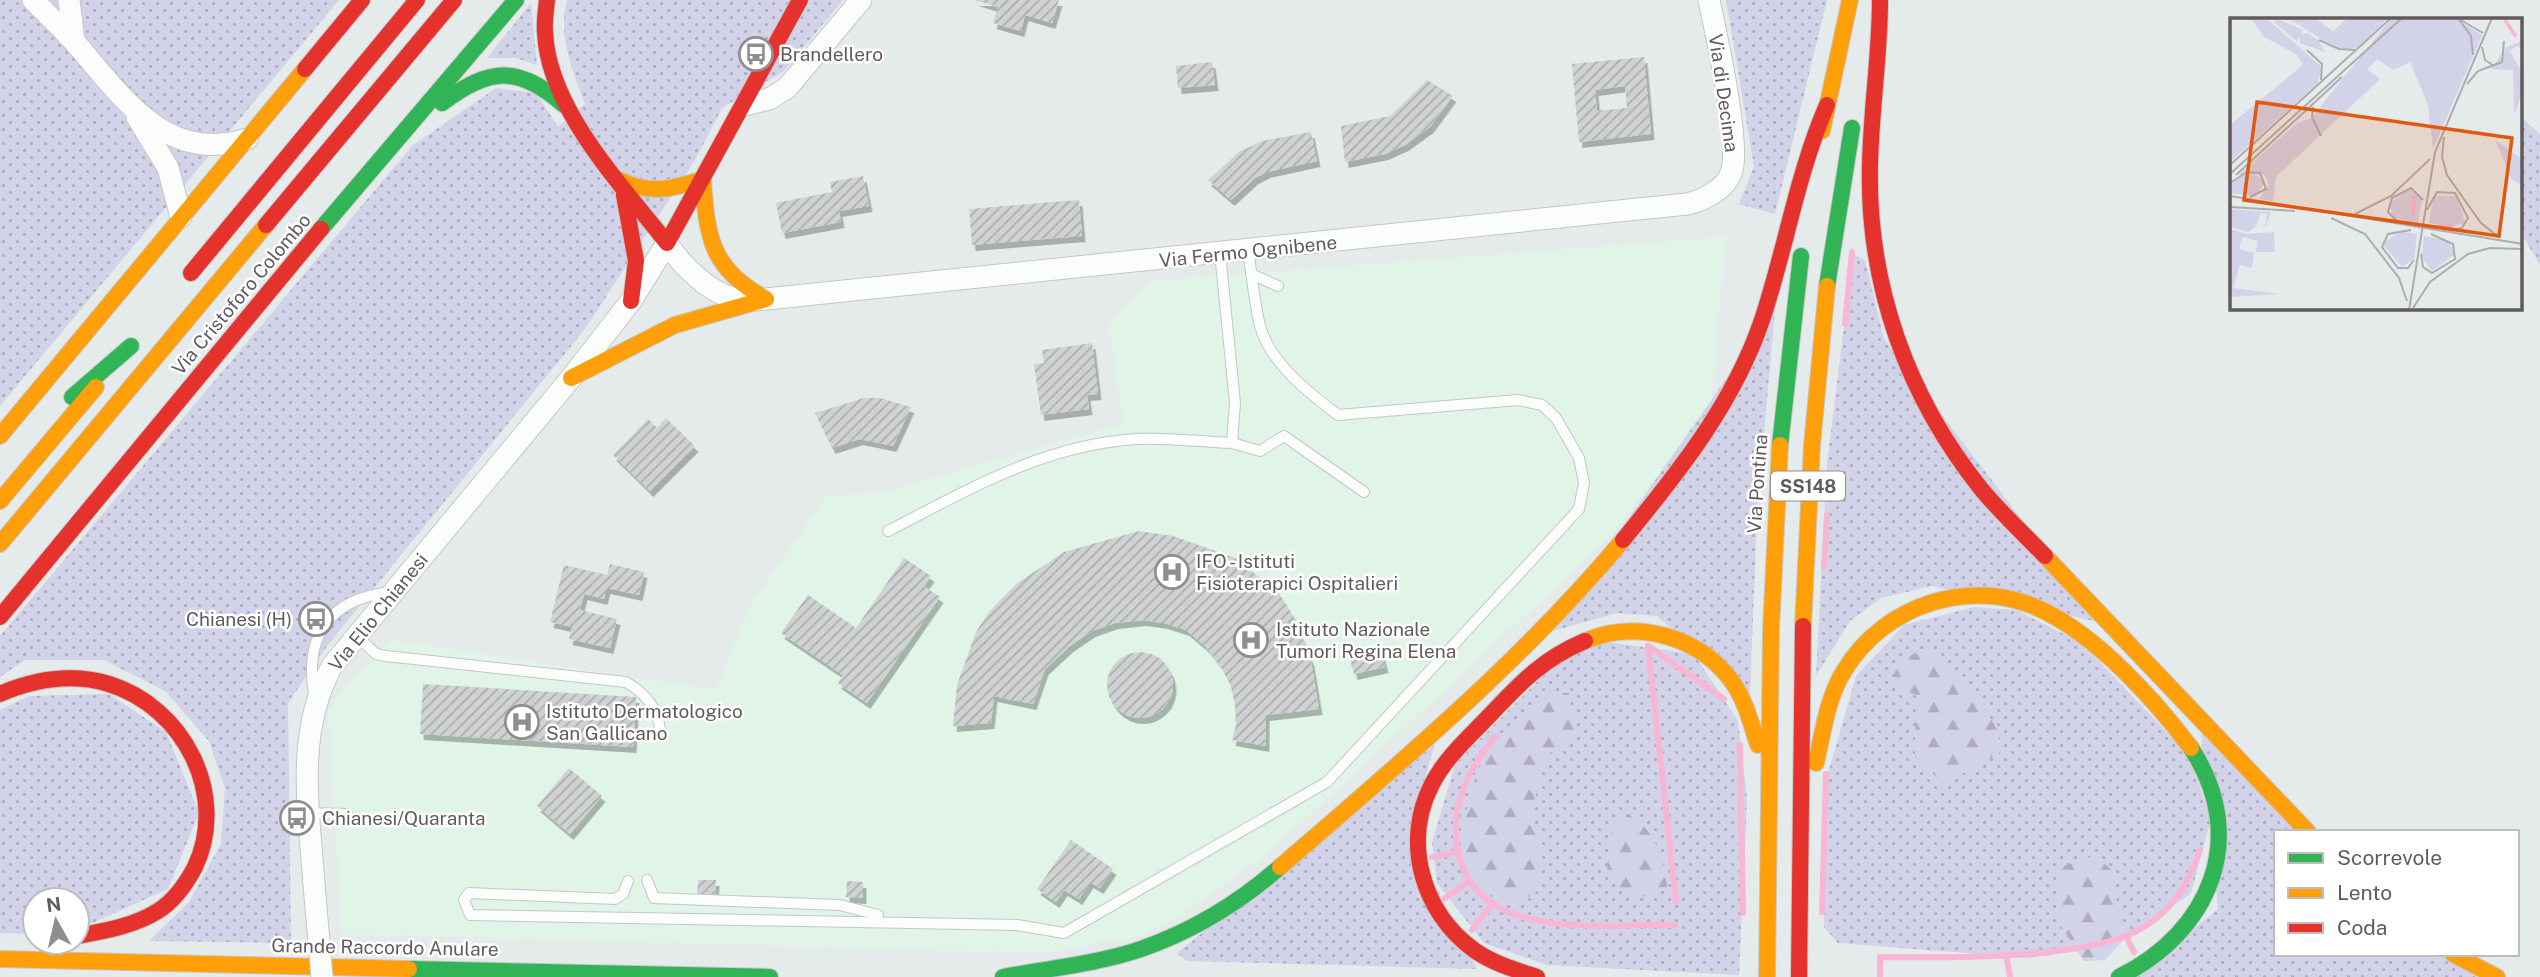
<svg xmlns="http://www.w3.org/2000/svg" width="2540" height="977" viewBox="0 0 2540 977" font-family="'Public Sans',sans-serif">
<defs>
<pattern id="grass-dots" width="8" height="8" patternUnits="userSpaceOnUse" patternTransform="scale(1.75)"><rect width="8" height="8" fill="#d2d2e8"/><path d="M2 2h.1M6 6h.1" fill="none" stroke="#aeadbf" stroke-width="1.8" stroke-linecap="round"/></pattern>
<pattern id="forest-firs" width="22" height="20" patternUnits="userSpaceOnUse" patternTransform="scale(1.75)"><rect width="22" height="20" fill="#d2d2e8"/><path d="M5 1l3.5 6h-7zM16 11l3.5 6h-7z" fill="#aeadbf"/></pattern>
<pattern id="building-hatch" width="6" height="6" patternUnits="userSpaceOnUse" patternTransform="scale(1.75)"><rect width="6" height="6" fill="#cfd2d2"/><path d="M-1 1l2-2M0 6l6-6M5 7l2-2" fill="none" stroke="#acadae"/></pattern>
<filter id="shadow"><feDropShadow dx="3.5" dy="6" stdDeviation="0" flood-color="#0004"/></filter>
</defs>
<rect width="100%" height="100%" fill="#e5ebeb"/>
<path fill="#e0f4e7" d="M1726 237 1711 404 1611 536 1269 852 1182 915 1141 935 1047 953 342 934 328 708 389 640 716 690 748 609 826 496 882 493 1123 424 1109 325 1152 281Z"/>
<path fill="url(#grass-dots)" d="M0 0H339L0 406Z
M567 0H843L784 71 722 108 695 160 585 329 327 646 288 703 291 943 149 941 189 902 221 844 225 789 209 741 165 691 104 660H25L0 677V636L412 146 496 88 536 93 558 127 585 104C573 71 557 36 567 0Z
M1726 0H1827L1775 214 1739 204 1754 166Z
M531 3 537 65 516 58H487Z
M2521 117 2540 134V265L2521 233Z
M1853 254 1865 260 1884 339 2100 622 1932 586 1881 598 1850 621 1816 676 1827 464Z
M1775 309 1757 514 1750 696 1657 616 1617 613 1549 632Z
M1974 607 2016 610 2082 643 2189 756 2211 819 2191 893 2133 934 2086 950 2029 958 1838 943 1824 927 1826 780 1856 676 1904 625Z
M1600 641 1694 654 1738 721 1747 799 1739 975 1547 965 1484 943 1437 883 1432 843 1455 764 1555 664Z
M109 694 166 732 199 813 168 889 77 930V900H35V934L0 933V710L29 696Z
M2201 733 2301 832H2276V954H2439L2476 977H2135L2218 909Z
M1435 744 1409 832 1477 969 1187 961 1177 953Z"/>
<path fill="url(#forest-firs)" d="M1927 650 1967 679 1998 731 2001 752 1944 784 1915 757 1916 695 1899 688 1893 676 1902 658Z
M1545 692 1569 693 1576 731 1546 757 1532 810 1543 859 1535 895 1505 904 1486 894 1459 857 1469 795 1483 759Z
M1629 814C1654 829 1665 859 1667 887L1639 899 1625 897 1607 868 1612 827Z
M2094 856 2111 869 2124 939 2105 960 2084 961 2056 919 2057 868Z"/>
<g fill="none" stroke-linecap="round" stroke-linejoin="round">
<path stroke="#f7b6d3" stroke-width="6" d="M1845 324 1852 252
M1824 567 1827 515
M1648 646 1676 902
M1650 647 1724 699
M1495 737C1469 769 1451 803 1457 845 1471 945 1603 923 1675 925
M1740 745 1743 913
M1432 857 1458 852
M1445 898 1470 881
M1822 912 1826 774
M1472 930 1493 903
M2126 936 2134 952
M2006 955 2010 976
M1880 976V957C1943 958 2092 960 2144 927 2172 910 2190 881 2200 850"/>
</g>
<path fill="url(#building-hatch)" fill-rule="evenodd" filter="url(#shadow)" d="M975 0H1059L1052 23 1025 15 1021 31 993 23 998 7Z
M1644 57 1651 134 1579 142 1572 64ZM1625 86 1627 108 1597 111 1595 90Z
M1212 62 1215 85 1178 88 1176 66Z
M1427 80 1453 96 1430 127 1405 145 1385 154 1345 162 1341 126 1390 116Z
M1311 132 1317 161 1267 172 1255 178 1231 200 1208 180 1239 152 1262 141Z
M863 176 869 206 839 211 841 222 782 233 776 203 832 192 830 182Z
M1079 200 1082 236 972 245 969 209Z
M1092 343 1098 394 1087 395 1089 409 1041 415 1034 364 1044 363 1042 350Z
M864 398H880L911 407 893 446 860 439 832 448 815 413Z
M666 418 695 446 650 491 613 455 648 419 657 428Z
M1139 531 1173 536 1235 558 1278 592 1292 614 1311 661 1319 709 1266 715V746L1232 740 1236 725 1235 706 1231 686 1220 665 1206 647 1186 630 1164 623 1143 620 1115 623 1092 631 1070 646 1045 669 1033 704 994 696 991 723 953 726 957 685 976 632 989 612 1016 584 1064 552Z
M904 558 931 576 924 586 940 597 867 703 838 683 843 675 781 633 808 595 856 628Z
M610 564 644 572 639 595 607 588 604 599 584 594 580 610 617 619 610 648 569 639 572 627 550 622 564 565 607 575Z
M1107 685a33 33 0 1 1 66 0a33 33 0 1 1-66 0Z
M1381 652 1385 667 1354 674 1350 659Z
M423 684 636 697 633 747 420 734Z
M569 768 602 796 570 834 537 806Z
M1071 840 1113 869 1100 888 1090 882 1079 899 1064 890 1056 902 1037 889Z
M698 880H716L715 898 697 897Z
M847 881 863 882V898L846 897Z"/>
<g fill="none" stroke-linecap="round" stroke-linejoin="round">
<g stroke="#c5c7c7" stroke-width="12">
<path id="lane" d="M1251 274 1278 286
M1232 443 1260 451 1284 436 1364 492
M888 531C968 490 1043 445 1136 439 1167 437 1200 442 1232 443L1235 403 1220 253
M356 635 376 654 386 656 626 682C645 693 658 708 660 730
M315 699C303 638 327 599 391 592
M309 813 347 814
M647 880 654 898 840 905 878 915
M628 881 623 894 615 899 469 893 464 900 470 915 1017 925 1064 933 1327 782 1579 509 1584 483 1579 458 1556 418 1542 405 1518 400 1338 415C1309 393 1270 363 1260 326 1254 301 1252 275 1248 250"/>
</g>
<g stroke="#c5c7c7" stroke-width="23">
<path id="street" d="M33 0C49 16 65 31 79 47 124 100 168 164 247 139
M69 0 74 41
M745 105 769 99 787 88 861 0
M137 117 168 168 181 217
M314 884C309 810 295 733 332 666L571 378 631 301 667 243C681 265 711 295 738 299 747 301 757 300 766 299L1687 204C1704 200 1727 189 1732 170 1740 141 1716 33 1709 0"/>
</g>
<g stroke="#c7c7c8" stroke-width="18">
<path id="fast" d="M442 103C490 67 518 65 564 105
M321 229 516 0
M1827 286 1852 128
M72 397 131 346
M1780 445 1801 256
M409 969 770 977
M1003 977C1046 969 1101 963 1141 949 1193 931 1239 903 1280 867
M2119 977C2210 932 2250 838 2191 748"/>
</g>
<g stroke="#c7c7c8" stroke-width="18">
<path id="slow" d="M1822 131 1850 0
M703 179C707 239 711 268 766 299
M620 180C649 195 673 189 703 179
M571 378 675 325 766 299
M0 436 305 69
M0 501 96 387
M0 544 266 225
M2045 556 2308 832
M1803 626 1812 445 1827 286
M1585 641C1636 619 1698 636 1731 680 1745 699 1751 723 1758 745
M1816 763C1823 733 1827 698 1844 671 1884 604 1973 575 2044 611 2099 638 2155 700 2191 748
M1280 867C1399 764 1522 661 1623 540
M2453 954 2497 977
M0 959 409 969
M1767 977 1771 630 1780 445"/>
</g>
<g stroke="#c7c7c8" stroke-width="18">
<path id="jam" d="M547 0C546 10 544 22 545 32 548 109 622 185 667 243L800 0
M1880 0C1880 55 1871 110 1870 165 1867 284 1907 397 1982 490 2001 513 2024 534 2045 556
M305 69 362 0
M624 195 636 261 631 301
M266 225 454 0
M191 273 417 0
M1623 540C1678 473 1734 403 1762 320 1786 248 1797 174 1827 105
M0 617 321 229
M0 694C35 679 72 673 109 684 184 707 229 795 195 867 186 884 174 901 158 911 134 926 105 931 77 936
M1537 977C1516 970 1492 963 1474 950 1422 912 1402 842 1432 784 1446 757 1469 737 1490 715 1520 683 1544 658 1585 641
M1799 977 1803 626"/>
</g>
<use href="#lane" stroke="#fbfcfc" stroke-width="10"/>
<use href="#street" stroke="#fbfcfc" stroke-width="21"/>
<use href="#fast" stroke="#30b455" stroke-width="16"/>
<use href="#slow" stroke="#ff9f0a" stroke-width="16"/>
<use href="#jam" stroke="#e5322d" stroke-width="16"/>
<g stroke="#c5c7c7" stroke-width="23" stroke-linecap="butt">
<path id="street-bridge" d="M314 884 322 977"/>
</g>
<use href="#street-bridge" stroke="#fbfcfc" stroke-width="21"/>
</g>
<defs>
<g id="bus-ring" transform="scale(1.75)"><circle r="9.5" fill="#fff" stroke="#908d8f" stroke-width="1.5"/><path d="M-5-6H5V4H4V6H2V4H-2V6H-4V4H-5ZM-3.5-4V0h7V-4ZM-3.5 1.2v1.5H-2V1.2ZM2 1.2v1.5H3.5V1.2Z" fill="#908d8f"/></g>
<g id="hospital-ring" transform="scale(1.75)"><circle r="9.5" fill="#fff" stroke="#908d8f" stroke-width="1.5"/><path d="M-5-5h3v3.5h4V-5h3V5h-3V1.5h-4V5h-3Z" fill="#908d8f"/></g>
</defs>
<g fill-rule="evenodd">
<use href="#bus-ring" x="756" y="54"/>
<use href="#hospital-ring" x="1172" y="572"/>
<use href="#bus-ring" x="316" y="619"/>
<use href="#hospital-ring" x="1251" y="640"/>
<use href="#hospital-ring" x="522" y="722"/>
<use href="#bus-ring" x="297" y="818"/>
</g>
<g text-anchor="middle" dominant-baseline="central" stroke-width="5" stroke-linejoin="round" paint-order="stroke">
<rect fill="#fff" stroke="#928c8e" stroke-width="2" x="1771" y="471.5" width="74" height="29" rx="5"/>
<g font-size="18" font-weight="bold" fill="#635a5d">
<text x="1808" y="486">SS148</text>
</g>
<g font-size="19" fill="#635a5d" stroke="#fff" text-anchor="start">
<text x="780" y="54">Brandellero</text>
<text x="1196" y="561">IFO - Istituti<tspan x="1196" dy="22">Fisioterapici Ospitalieri</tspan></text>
<text x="292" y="619" text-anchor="end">Chianesi (H)</text>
<text x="1276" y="629">Istituto Nazionale<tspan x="1276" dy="22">Tumori Regina Elena</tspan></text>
<text x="546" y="711">Istituto Dermatologico<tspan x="546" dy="22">San Gallicano</tspan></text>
<text x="322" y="818">Chianesi/Quaranta</text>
</g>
<g font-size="19" fill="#635a5d" stroke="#fff">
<text transform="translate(1724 93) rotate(82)">Via di Decima</text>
<text transform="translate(1248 251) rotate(-6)">Via Fermo Ognibene</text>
<text transform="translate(241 294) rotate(-50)">Via Cristoforo Colombo</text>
<text transform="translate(1757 484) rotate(-86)">Via Pontina</text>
<text transform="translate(378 612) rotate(-51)">Via Elio Chianesi</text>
<text transform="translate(385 947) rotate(1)">Grande Raccordo Anulare</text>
</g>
</g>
<g transform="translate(2230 18)">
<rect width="292" height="292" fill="#e5ebeb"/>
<path d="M21 0H36L92 49 87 66 0 144V107L73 47 66 36 34 19ZM45 0 73 12 67 23 45 5ZM118 0H158L128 29 116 32 93 22ZM162 0H225L252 17 203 131 198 87 180 44 163 52 147 41 137 51 150 61 46 159 43 183 29 181 39 167 34 156 8 157 67 105 80 101ZM78 15 88 22 95 34 70 25V17ZM292 23V31L287 28 280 33 292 54V75L284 97 283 52 261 51 277 29ZM265 122 292 141V167L282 162ZM20 154 35 163 26 178 0 175V166ZM179 171 192 181 188 206 163 200 160 185ZM204 178H227L235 205 217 209 199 205ZM0 191 41 194 36 208 30 209 36 206 37 196 31 195 26 208 18 214 0 209ZM0 211 17 216 44 214 45 234H26L28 223 13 219 9 231 24 235 22 250 10 247 3 270 49 276 0 279ZM171 214 187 216 184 241 172 249 152 225ZM194 218 217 222 225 236 202 253 192 240Z" fill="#d2d2e8"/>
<path d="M58 0H84L103 13 93 22Z" fill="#d2d2e8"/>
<path fill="none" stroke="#f7b6d3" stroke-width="3.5" d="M274 0 286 19M183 198 184 177M202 209 223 208"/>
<path fill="none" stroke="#adadae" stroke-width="2" d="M228 0 241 18 243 37M229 1 253 15M89 22 109 31 126 32M252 29 255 42 264 48M77 32 92 46 91 62M237 66 248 53 272 44 274 23M83 89 82 99 91 118M214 119 212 139 217 157 251 205 270 220M0 147 161 0M0 156 172 0M6 157 112 59M0 165 17 154 30 155 36 171 20 179M0 178 293 226M0 189 65 193M197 192 207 174 225 175 238 200 232 210 220 213M125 196 161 178 200 141M101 200 135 216 169 260 177 283M168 204 158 194 162 180 181 170 193 182M181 212 158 216 152 229 168 250H178L184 242M191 236 193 249 202 255 225 241 223 226 201 216M183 290 200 264 238 236 260 230 291 231M179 292 205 134 262 0"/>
<path fill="#e15910" fill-opacity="0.15" stroke="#e15910" stroke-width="3.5" d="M27 84 282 120 269 218 14 182Z"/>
<rect width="292" height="292" fill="none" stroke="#635a5d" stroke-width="3.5"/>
</g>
<rect x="2274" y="830" width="245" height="126" fill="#ffffff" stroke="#c1bdbe" stroke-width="2"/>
<rect x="2288" y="853" width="35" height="10" fill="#30b455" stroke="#c1bdbe" stroke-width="2"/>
<text x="2337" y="865" font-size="21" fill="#635a5d">Scorrevole</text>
<rect x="2288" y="888" width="35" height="10" fill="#ff9f0a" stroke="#c1bdbe" stroke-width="2"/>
<text x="2337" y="900" font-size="21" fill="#635a5d">Lento</text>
<rect x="2288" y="923" width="35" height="10" fill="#e5322d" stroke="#c1bdbe" stroke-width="2"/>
<text x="2337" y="935" font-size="21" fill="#635a5d">Coda</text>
<g transform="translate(56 921) rotate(352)"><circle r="33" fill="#ffffff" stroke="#c1bdbe" stroke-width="2"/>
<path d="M0-5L12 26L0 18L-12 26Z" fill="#908d8f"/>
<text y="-10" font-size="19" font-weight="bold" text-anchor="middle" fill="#635a5d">N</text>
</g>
</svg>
